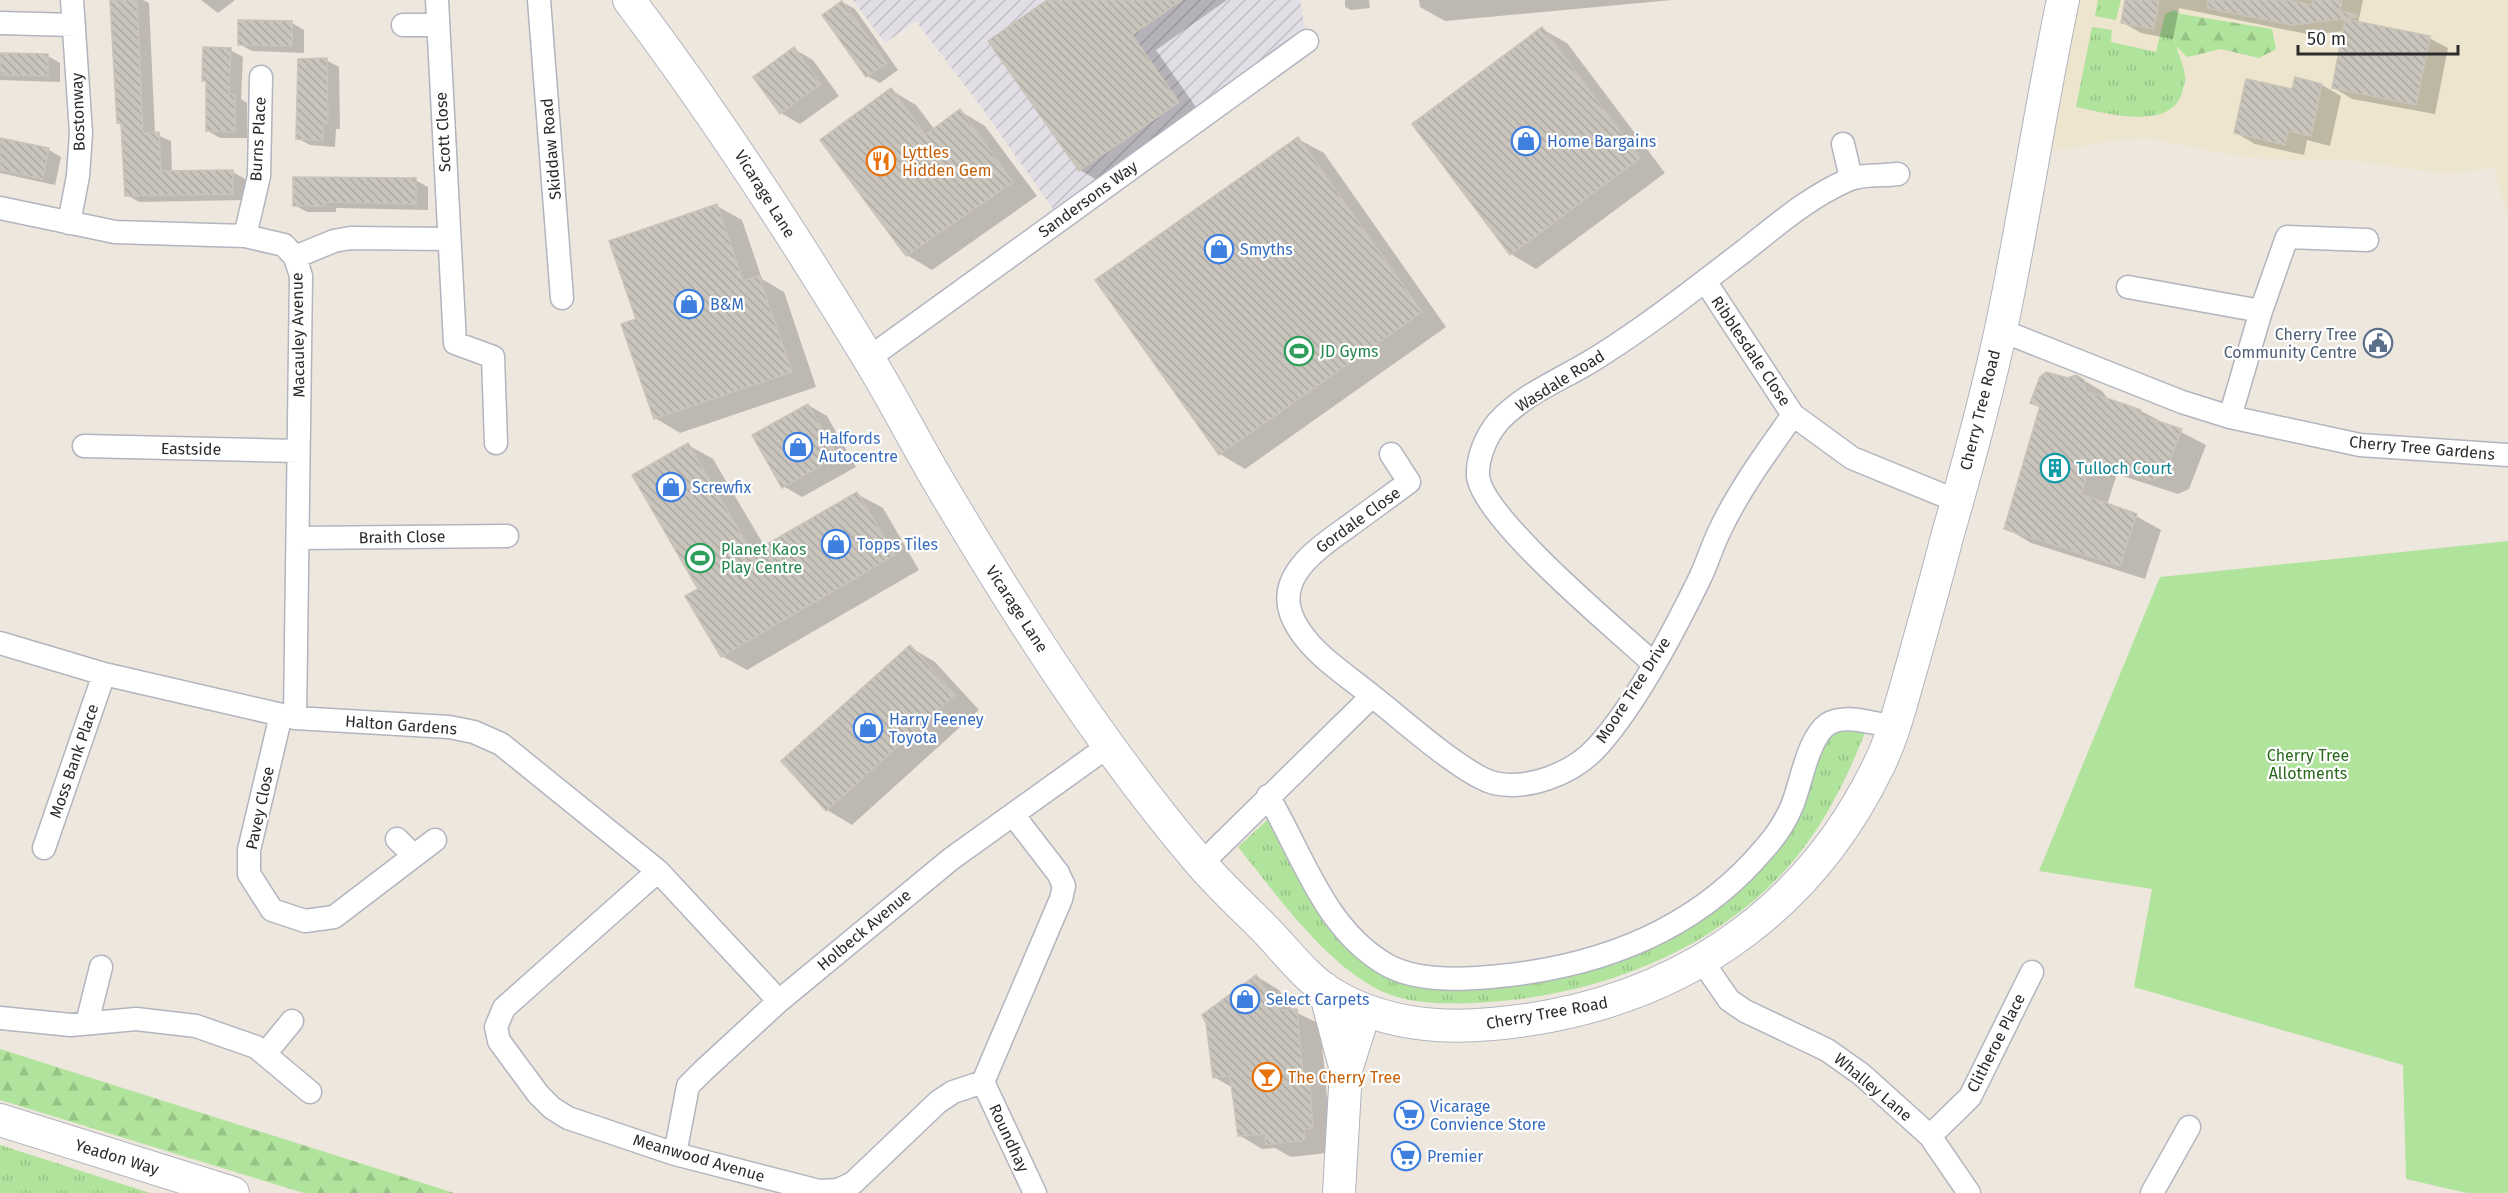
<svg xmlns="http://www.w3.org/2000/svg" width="2508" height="1193" viewBox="0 0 2508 1193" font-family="'Fira Sans',sans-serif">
<defs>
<pattern id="industrial-furrows" width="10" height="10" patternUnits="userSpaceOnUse" patternTransform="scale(1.5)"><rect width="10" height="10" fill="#e1dee6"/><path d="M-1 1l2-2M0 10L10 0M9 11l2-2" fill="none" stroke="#c1bfc5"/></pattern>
<pattern id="grass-tufts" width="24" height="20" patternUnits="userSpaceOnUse" patternTransform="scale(1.5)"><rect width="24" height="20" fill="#b0e39b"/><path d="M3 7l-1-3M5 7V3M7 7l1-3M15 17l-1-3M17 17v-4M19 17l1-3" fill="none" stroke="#98c386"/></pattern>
<pattern id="forest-firs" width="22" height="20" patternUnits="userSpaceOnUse" patternTransform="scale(1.5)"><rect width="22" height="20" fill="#b0e39b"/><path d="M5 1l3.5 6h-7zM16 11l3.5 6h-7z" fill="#98c386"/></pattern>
<pattern id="building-back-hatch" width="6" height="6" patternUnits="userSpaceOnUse" patternTransform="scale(1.5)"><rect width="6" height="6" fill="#c9c5bd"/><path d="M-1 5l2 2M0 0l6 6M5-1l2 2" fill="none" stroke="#ada9a3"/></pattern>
</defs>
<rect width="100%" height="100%" fill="#ede7de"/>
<path fill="url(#industrial-furrows)" d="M853 0H1300L1307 41 1060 219 979 104 916 21 885 43Z"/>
<path fill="#eee5ce" d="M2063 0H2508V219L2494 168 2448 174 2354 161 2246 158 2146 138 2116 140 2032 155Z"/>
<path fill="url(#grass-tufts)" d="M2098 0H2121L2116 20 2095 16Z
M2174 10 2181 14C2167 43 2181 50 2185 76 2186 80 2184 85 2183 89 2174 133 2106 113 2076 107L2092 27 2112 30 2111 42 2156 52 2165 14Z
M1869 723C1853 763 1837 800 1812 836 1746 934 1625 988 1511 1000 1472 1004 1417 1008 1381 991 1323 962 1278 896 1238 847L1277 811 1326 907 1374 955 1474 978 1659 933 1767 847 1819 733Z
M0 1145 150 1193H0Z"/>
<path fill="url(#forest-firs)" d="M2181 14 2272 29 2276 49 2259 58 2221 49 2187 57 2176 46 2174 28Z
M0 1049 454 1193H304L0 1100Z"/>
<path fill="#b0e39b" d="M2508 541V1193H2467L2406 1179 2403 1065 2134 987 2152 889 2039 871 2160 577Z"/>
<path fill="#0003" d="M111 0H143L149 3 155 134 171 141 172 172H233L245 179V200L139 202 127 195 122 125 118 123Z
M201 0H235L218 13Z
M1049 0H1227L1156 50 1203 117 1105 185 1080 170Z
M1345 0H1369L1370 8 1351 10 1345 7Z
M1419 0H1672L1445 21 1420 7Z
M2127 0H2363L2358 23 2429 38 2448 48 2435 114 2352 99 2334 88 2344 31 2312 35 2179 8 2173 39 2141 33 2122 22Z
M842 2 855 9 898 70 880 83 867 76Z
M292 23 304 30V53L252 51 239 44Z
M1542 29 1567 43 1665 173 1536 269 1511 254 1414 125Z
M794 49 813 60 839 96 800 124 781 113Z
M230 50 243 57 241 99 247 103V138H220L208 131V83L203 80Z
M0 55 48 56 60 63V82L0 80Z
M326 60 339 67 340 129H336L335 147 310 145 297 138Z
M2296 79 2322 85 2341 96 2330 146 2307 140 2304 155 2255 144 2236 133 2293 91Z
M891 90 916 105 935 130 960 111 985 126 1037 196 932 270 907 255Z
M0 139 49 150 61 157 55 185 0 173Z
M1298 139 1324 153 1446 327 1245 469 1220 454Z
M415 180 428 187V210L336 208V212H307L294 205Z
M717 206 742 220 762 279 784 292 816 387 680 433 655 418 638 320Z
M2076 376 2102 391 2110 401 2141 411 2206 445 2189 489 2178 494 2117 474 2107 505 2136 516 2161 530 2145 579 2031 543 2006 528 2041 408 2032 403Z
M808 405 827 416 856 467 802 497 783 486Z
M688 445 713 459 765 547 857 494 883 508 919 570 747 670 722 656Z
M910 647 935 662 979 710 852 825 827 810Z
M1256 976 1279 990 1293 1011 1320 1024 1327 1097 1333 1100 1327 1153 1291 1157 1275 1148 1262 1149 1239 1135 1233 1088 1214 1077Z"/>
<path fill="url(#building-back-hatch)" stroke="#c9c3b8" stroke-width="1.5" d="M110 0H137L143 133 159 132 161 171 233 170V194L125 196 121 123H117Z
M1047 0H1182L1132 35 1179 102 1079 171 988 41Z
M2125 0H2159L2154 29 2121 23Z
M2208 0H2287L2312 5 2313 0H2342L2340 11 2356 14V17L2292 25 2207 8Z
M842 1 887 63 866 77 822 15Z
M2345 19 2430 36 2416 105 2332 88Z
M238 20 292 21V46L238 45Z
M1542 27 1640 158 1510 255 1412 124Z
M203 47 231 48 229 94H235V132L206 131V81H202Z
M794 47 821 84 780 114 753 77Z
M0 53 48 54V76L0 75Z
M327 58 328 123H324L323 141 296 139 298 59Z
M2295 77 2322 84 2311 136 2288 131 2285 145 2234 133 2246 79 2292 89Z
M891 88 925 135 960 109 1013 182 906 256 820 140Z
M1298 137 1422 312 1219 455 1095 280Z
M0 138 49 148 43 179 0 170Z
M293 177 416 178V204L324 202V206H293Z
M717 204 743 281 759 276 792 372 654 419 621 324 636 319 609 241Z
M2046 372 2068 378 2076 375 2084 380 2086 391 2141 410 2139 415 2182 429 2164 475 2152 480 2091 461 2081 494 2137 514 2120 566 2004 529 2040 406 2030 403 2040 377Z
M808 404 838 456 782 488 752 435Z
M688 443 752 553 857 492 895 555 721 657 685 596 698 589 632 475Z
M910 645 955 695 826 811 781 761Z
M1256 975 1279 1010 1297 1009 1304 1086 1310 1085 1313 1128 1304 1129 1305 1140 1266 1145 1265 1134 1238 1136 1230 1076 1213 1078 1206 1023 1202 1015Z"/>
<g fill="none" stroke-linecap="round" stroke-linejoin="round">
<g stroke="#b2b4bf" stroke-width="25">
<path id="street" d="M437 0 455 343 493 357 496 443
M539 0 562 298
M0 23 74 25
M403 25H438
M1843 144 1851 178
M0 208 115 232 245 236 284 245 295 257 301 276 295 718
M69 223 78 176 81 133 72 0
M245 236 259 176 261 77
M295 257 334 241 350 238 448 239
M1705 281 1793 415 1852 458 1957 501
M2128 287 2261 311
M2000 330 2182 402 2230 417 2360 445 2508 455
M869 358 1307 41
M2230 417 2261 311 2287 237 2367 240
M84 446 298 451
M298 538 507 536
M0 643 104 674 295 718 449 727 474 732 501 744 658 871 779 1001
M1653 663C1617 630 1482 518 1478 476 1477 458 1486 436 1498 422 1525 392 1568 377 1601 355 1650 324 1697 287 1744 251 1777 225 1809 197 1848 180 1862 174 1883 176 1898 174
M1372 696C1348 676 1317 657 1300 631 1266 582 1314 551 1349 526 1369 511 1389 497 1409 482L1391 454
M281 715 249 850V874L272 910 305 921 334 917 435 840
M1268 796C1303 855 1324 929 1387 965 1416 981 1457 980 1490 977 1596 968 1695 932 1765 848 1775 837 1786 820 1792 806 1801 784 1808 737 1828 724 1845 713 1876 724 1894 727
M397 839 414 856
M44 848 104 674
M1201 864 1372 696C1401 718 1463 775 1494 783 1528 791 1574 773 1597 747 1634 707 1675 629 1699 580 1707 564 1712 546 1720 530 1740 488 1767 452 1793 415
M658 871 504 1008 496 1027 499 1041 538 1094 552 1108 568 1118 675 1154 819 1191 838 1190 853 1183 938 1102 953 1092 983 1082 1061 899 1064 886 1058 873 1014 816
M1702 961 1729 1000 1745 1011 1827 1050 1861 1074 1930 1136 1969 1193
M0 1018 71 1025 136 1019 196 1026 256 1047 310 1092
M87 1023 101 967
M265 1054 292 1021
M983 1082 1035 1193
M1930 1136 1970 1097 2032 972
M675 1154 688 1086 704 1070 779 1001 951 859 1107 747
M2152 1193 2189 1127"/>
</g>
<g stroke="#b2b4bf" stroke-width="34">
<path id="secondary" d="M629 0C715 114 793 234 867 356 893 398 915 442 940 484 1017 614 1099 743 1197 859 1217 883 1240 904 1262 926 1283 947 1304 976 1329 992 1396 1034 1475 1030 1550 1016 1696 988 1812 903 1878 767 1894 735 1902 700 1912 666 1924 623 1936 580 1947 537 1967 468 1986 399 2001 329 2024 220 2040 109 2063 0
M1324 988 1346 1070
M0 1120 233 1193
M1339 1193 1346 1070 1365 1010"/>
</g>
<use href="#street" stroke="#fff" stroke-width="22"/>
<use href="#secondary" stroke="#fff" stroke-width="32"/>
</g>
<defs>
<g id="shop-ring" transform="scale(1.5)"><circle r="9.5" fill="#fff" stroke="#3f7fe0" stroke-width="1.5"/><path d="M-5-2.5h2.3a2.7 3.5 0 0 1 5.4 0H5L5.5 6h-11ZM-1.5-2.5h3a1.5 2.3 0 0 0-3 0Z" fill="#3f7fe0"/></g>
<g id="restaurant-ring" transform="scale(1.5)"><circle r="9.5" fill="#fff" stroke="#e8710a" stroke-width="1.5"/><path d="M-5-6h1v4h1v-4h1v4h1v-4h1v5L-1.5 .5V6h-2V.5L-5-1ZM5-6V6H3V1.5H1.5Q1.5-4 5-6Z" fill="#e8710a"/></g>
<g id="civic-ring" transform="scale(1.5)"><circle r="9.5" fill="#fff" stroke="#5c6f8a" stroke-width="1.5"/><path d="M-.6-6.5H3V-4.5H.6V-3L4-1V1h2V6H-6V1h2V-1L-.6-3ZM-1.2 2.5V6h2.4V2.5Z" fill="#5c6f8a"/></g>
<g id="stadium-ring" transform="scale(1.5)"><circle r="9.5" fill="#fff" stroke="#2e9e5b" stroke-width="1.5"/><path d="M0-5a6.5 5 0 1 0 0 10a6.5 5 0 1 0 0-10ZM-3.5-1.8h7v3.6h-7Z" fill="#2e9e5b"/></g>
<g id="building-ring" transform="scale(1.5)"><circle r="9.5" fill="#fff" stroke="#0f9aa8" stroke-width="1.5"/><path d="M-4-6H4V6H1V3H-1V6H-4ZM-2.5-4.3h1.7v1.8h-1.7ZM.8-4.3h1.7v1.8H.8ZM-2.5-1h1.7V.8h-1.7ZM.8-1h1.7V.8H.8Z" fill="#0f9aa8"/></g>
<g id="bar-ring" transform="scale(1.5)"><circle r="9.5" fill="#fff" stroke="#e8710a" stroke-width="1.5"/><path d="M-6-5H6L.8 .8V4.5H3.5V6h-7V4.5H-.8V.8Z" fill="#e8710a"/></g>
<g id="supermarket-ring" transform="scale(1.5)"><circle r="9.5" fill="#fff" stroke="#3f7fe0" stroke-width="1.5"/><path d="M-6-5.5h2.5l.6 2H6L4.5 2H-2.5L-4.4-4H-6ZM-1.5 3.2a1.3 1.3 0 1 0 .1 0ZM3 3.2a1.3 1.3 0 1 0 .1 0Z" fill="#3f7fe0"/></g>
</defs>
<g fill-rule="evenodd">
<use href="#shop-ring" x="1526" y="141"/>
<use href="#restaurant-ring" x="881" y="161"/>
<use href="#shop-ring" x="1219" y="249"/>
<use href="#shop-ring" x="689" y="304"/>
<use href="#civic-ring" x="2378" y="343"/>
<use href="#stadium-ring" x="1299" y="351"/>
<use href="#shop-ring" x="798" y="447"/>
<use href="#building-ring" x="2055" y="468"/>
<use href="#shop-ring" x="671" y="487"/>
<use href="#shop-ring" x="836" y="544"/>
<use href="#stadium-ring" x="700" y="558"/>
<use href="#shop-ring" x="868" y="728"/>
<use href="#shop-ring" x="1245" y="999"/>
<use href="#bar-ring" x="1267" y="1077"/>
<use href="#supermarket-ring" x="1409" y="1115"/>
<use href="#supermarket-ring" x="1406" y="1156"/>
</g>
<g text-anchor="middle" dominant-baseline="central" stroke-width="4.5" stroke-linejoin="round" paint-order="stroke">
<g font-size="16" fill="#2c2c2c" stroke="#fff">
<text transform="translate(78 112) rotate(-92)">Bostonway</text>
<text transform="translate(443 132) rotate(-93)">Scott Close</text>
<text transform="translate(258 139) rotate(-87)">Burns Place</text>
<text transform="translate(551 149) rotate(-95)">Skiddaw Road</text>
<text transform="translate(765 194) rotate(58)">Vicarage Lane</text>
<text transform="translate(1088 199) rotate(-36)">Sandersons Way</text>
<text transform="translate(298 335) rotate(-91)">Macauley Avenue</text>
<text transform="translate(1751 351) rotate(56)">Ribblesdale Close</text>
<text transform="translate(1560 381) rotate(-32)">Wasdale Road</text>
<text transform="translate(1980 410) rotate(-76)">Cherry Tree Road</text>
<text transform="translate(2422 448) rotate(5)">Cherry Tree Gardens</text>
<text transform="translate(191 449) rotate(1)">Eastside</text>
<text transform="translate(1358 520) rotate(-36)">Gordale Close</text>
<text transform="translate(402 537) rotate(-1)">Braith Close</text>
<text transform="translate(1017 609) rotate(57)">Vicarage Lane</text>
<text transform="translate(1633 690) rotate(-57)">Moore Tree Drive</text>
<text transform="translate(401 725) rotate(4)">Halton Gardens</text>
<text transform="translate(74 761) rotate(-71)">Moss Bank Place</text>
<text transform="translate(260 808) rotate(-78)">Pavey Close</text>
<text transform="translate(864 930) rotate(-40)">Holbeck Avenue</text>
<text transform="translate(1547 1013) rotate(-10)">Cherry Tree Road</text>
<text transform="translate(1996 1043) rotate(-63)">Clitheroe Place</text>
<text transform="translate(1873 1087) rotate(40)">Whalley Lane</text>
<text transform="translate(1009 1138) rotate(65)">Roundhay</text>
<text transform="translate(117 1157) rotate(17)">Yeadon Way</text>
<text transform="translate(699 1158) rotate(16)">Meanwood Avenue</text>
</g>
<g font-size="16" fill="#366cbe" stroke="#fff" text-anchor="start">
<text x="1547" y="141">Home Bargains</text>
<text x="1240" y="249">Smyths</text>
<text x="710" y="304">B&amp;M</text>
<text x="819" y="438">Halfords<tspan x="819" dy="18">Autocentre</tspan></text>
<text x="692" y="487">Screwfix</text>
<text x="857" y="544">Topps Tiles</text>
<text x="889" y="719">Harry Feeney<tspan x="889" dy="18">Toyota</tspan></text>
<text x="1266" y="999">Select Carpets</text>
<text x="1430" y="1106">Vicarage<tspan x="1430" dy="18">Convience Store</tspan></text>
<text x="1427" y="1156">Premier</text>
</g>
<g font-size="16" fill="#c56008" stroke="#fff" text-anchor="start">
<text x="902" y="152">Lyttles<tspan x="902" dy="18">Hidden Gem</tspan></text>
<text x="1288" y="1077">The Cherry Tree</text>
</g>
<g font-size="16" fill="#4e5e75" stroke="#fff" text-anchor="end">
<text x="2357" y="334">Cherry Tree<tspan x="2357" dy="18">Community Centre</tspan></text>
</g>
<g font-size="16" fill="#27864d" stroke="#fff" text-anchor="start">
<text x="1320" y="351">JD Gyms</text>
<text x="721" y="549">Planet Kaos<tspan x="721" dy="18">Play Centre</tspan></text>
</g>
<g font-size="16" fill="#0d838f" stroke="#fff" text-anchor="start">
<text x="2076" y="468">Tulloch Court</text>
</g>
<g font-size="16" fill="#28691b" stroke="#fff">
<text x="2308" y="755">Cherry Tree<tspan x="2308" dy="18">Allotments</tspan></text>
</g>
</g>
<path d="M2298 45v9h160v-9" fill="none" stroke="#2c2c2c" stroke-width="3"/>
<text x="2307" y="45" font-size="18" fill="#2c2c2c" stroke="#ffffff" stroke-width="4.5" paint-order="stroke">50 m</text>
</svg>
